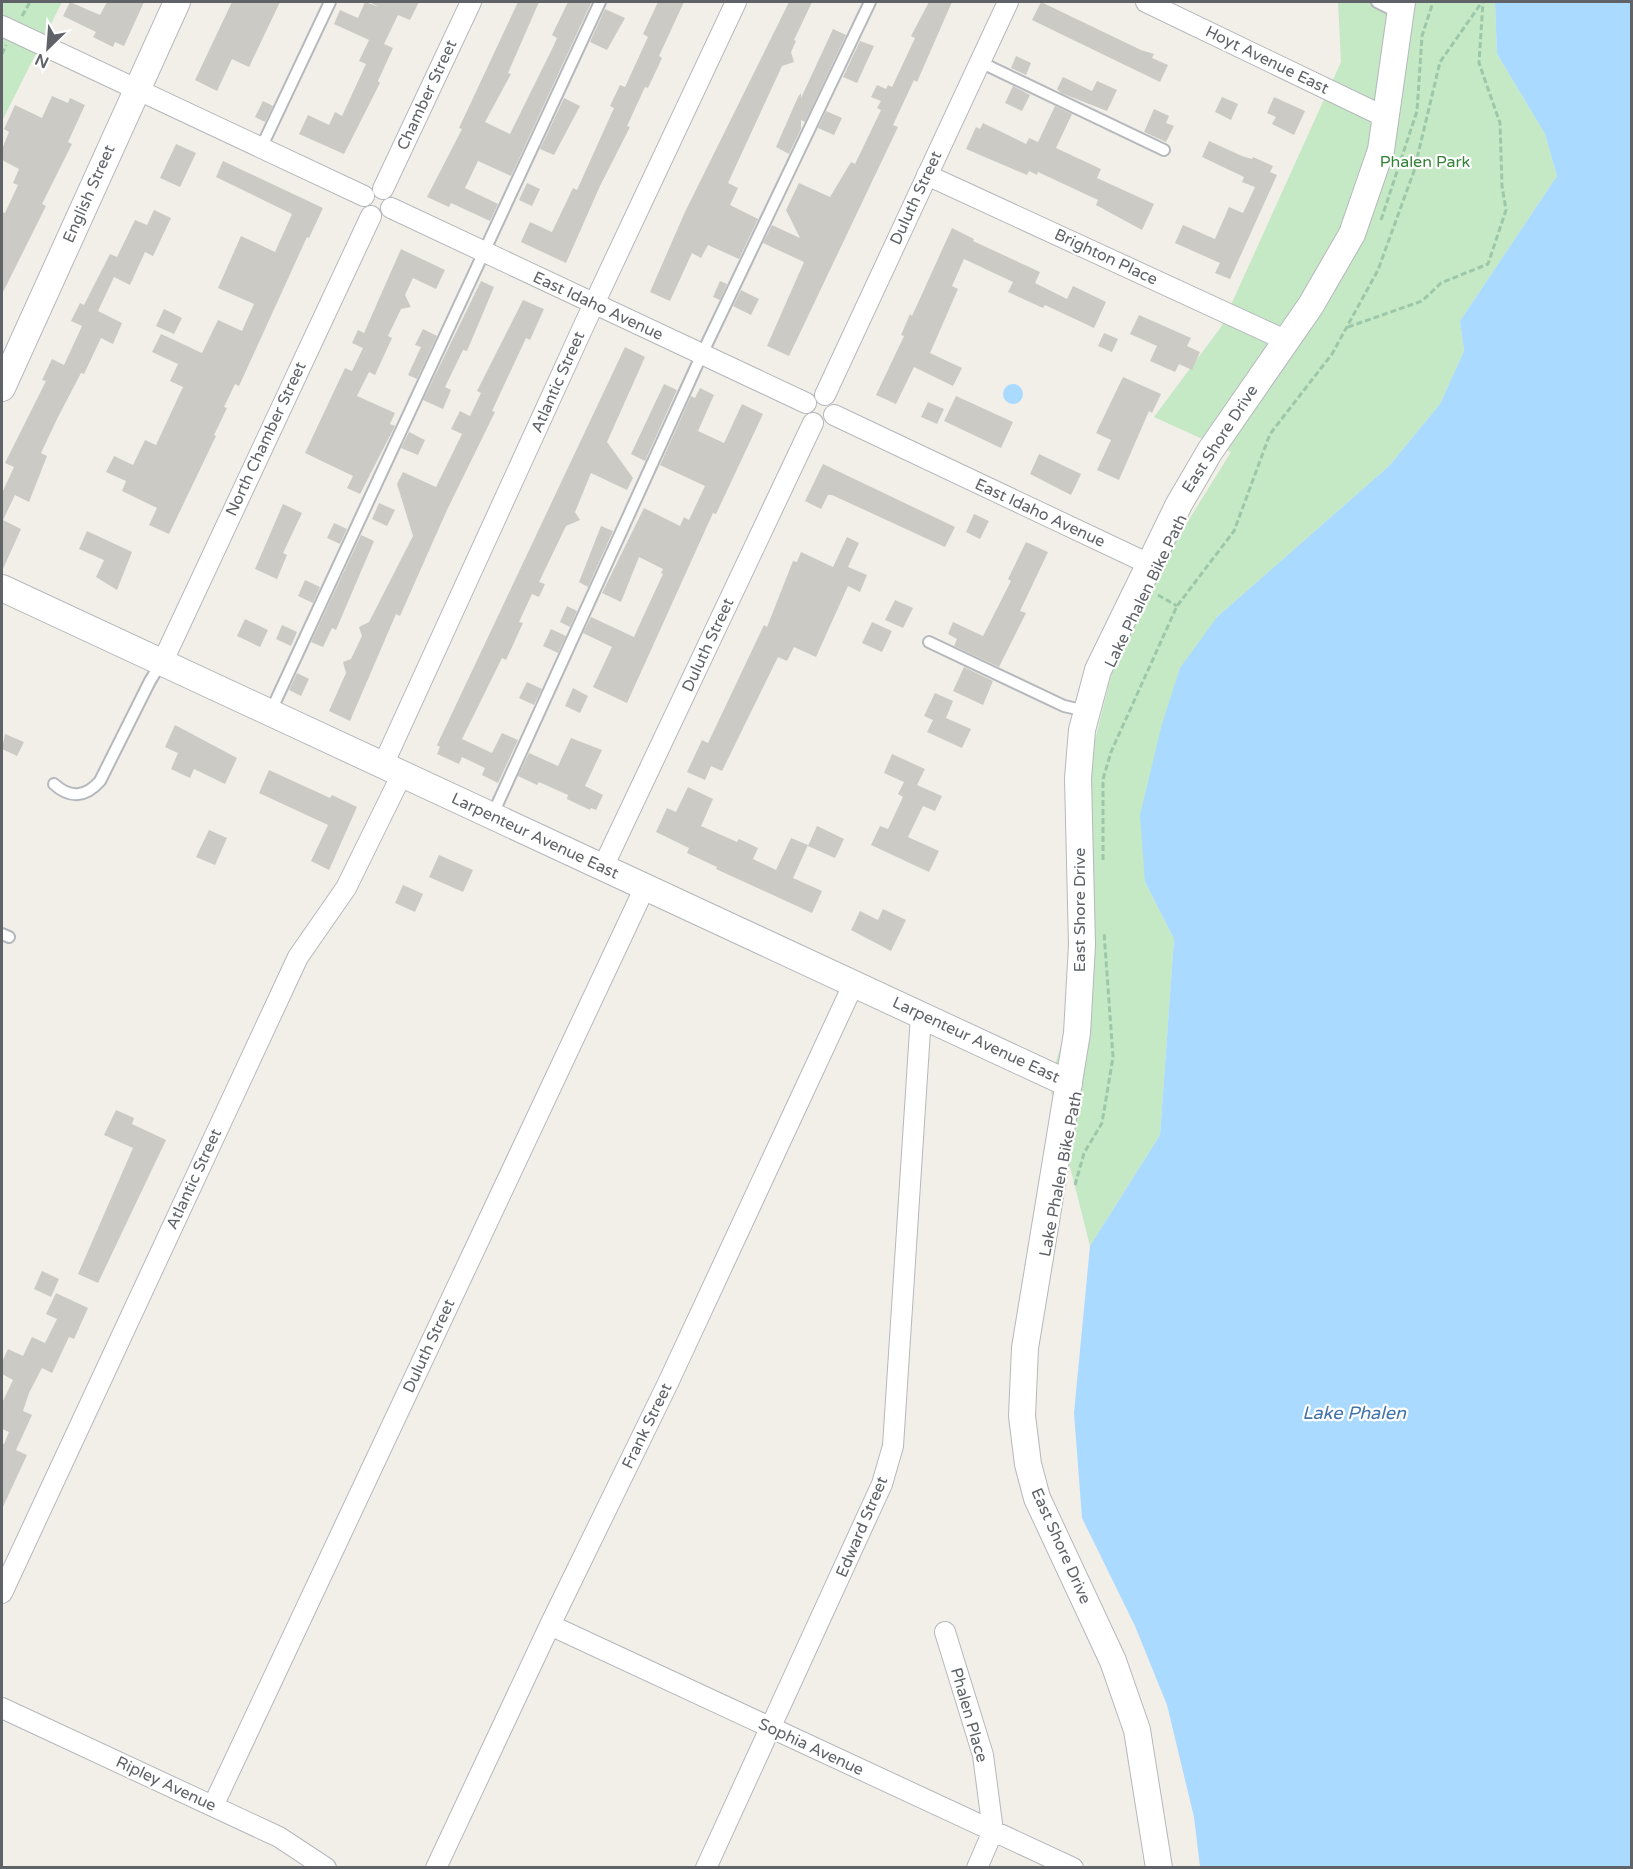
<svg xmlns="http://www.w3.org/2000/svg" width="1633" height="1869" viewBox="0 0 1633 1869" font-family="'Varela Round',sans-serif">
<rect width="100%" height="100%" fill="#f1efe8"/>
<path fill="#c5e8c5" d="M2 2H62L2 121Z
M1338 2H1495L1497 54 1545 134 1557 176 1460 321 1464 351 1440 404 1389 466 1217 617 1145 882 1174 939 1160 1135 1090 1246 1049 1083 1092 950 1087 772 1124 624 1231 452 1154 417 1221 327 1341 62Z"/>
<path fill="#aadaff" d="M1495 2H1631V1867H1200L1194 1817 1167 1705 1135 1626 1082 1518 1074 1413 1090 1246 1160 1135 1174 939 1145 882 1140 815 1162 724 1180 668 1217 617 1389 466 1440 404 1464 351 1460 321 1557 176 1545 134 1497 54Z
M1003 394a10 10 0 1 1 20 0a10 10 0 1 1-20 0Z"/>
<path fill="#cccac5" d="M70 2 100 15 107 2H144L124 46 115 42 113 47 93 37 96 32 63 16Z
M232 2H280L249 67 232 59 217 91 195 80Z
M365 2 379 7 369 2H419L410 20 398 15 384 44 393 48 378 81 380 83 344 154 299 134 308 115 329 125 335 112 342 116 366 64 359 61 369 40 334 24 340 10 358 18Z
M518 2H539L508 73 511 74 485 122 510 134 554 45 557 38 552 35 568 2 591 3 511 176 478 161 465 188 498 204 490 221 451 203 449 207 427 197 462 129 459 128Z
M658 2H684L659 56 662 58 648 88 645 87 627 126 630 127 600 186 566 263 521 242 530 222 552 232 573 188 577 190 614 108 610 106 620 85 625 87 648 37 643 34Z
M789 2H812L794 40 796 41 791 52 794 62 782 66 728 183 738 188 730 205 758 219 739 259 708 245 701 258 692 253 670 301 650 292 685 212Z
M929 2H952L917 82 914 80 893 125 898 127 789 356 767 346 804 262 763 243 772 225 800 238 786 210 799 183 830 197 851 162 855 164 881 110 877 108 881 101 871 97 877 85 886 89 888 85 892 87 915 38 911 36Z
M1041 2 1141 50 1154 54 1152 58 1168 65 1160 82 1032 20Z
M605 9 625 18 607 50 590 42Z
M833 29 846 35 805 122 801 120V129L789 154 776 147 798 97 801 93V98Z
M860 41 874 46 857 83 843 77Z
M1016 56 1031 63 1026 75 1011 68Z
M1063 77 1092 91 1097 81 1117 90 1107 111 1061 93 1057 89Z
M1013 86 1030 95 1022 111 1005 103Z
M52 96 68 103 70 98 85 105 68 142 72 144 42 204 46 206 2 294V212L5 213 18 185 13 183 19 169 2 160V149L9 132 4 129 15 105 42 118Z
M1222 97 1238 104 1231 120 1215 112Z
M1274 97 1305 111 1294 135 1272 124 1276 117 1267 113Z
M564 98 580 106 554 155 540 149Z
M263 101 273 106 265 122 255 117Z
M1055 106 1072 114 1056 148 1101 169 1097 178 1154 204 1142 230 1096 205 1098 200 1038 172 1037 175 1029 171 1027 175 966 149 976 127 980 129 983 123 1026 144 1029 138 1038 142Z
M1154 109 1169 116 1166 123 1174 126 1166 142 1144 132Z
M826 111 842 118 834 135 818 128Z
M1209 141 1242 156 1252 159 1253 157 1273 166 1270 172 1277 175 1230 279 1215 273 1220 263 1175 243 1183 225 1215 239 1229 207 1243 213 1255 187 1242 182 1244 177 1202 157Z
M176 144 196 153 180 187 160 178Z
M223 161 323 208 309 238 307 237 239 386 235 384 224 407 227 408 214 435 216 436 169 534 149 525 157 508 122 491 126 481 106 472 114 456 133 465 145 440 156 445 183 387 170 381 178 364 152 352 161 334 202 353 218 320 242 331 254 304 218 288 241 236 275 252 292 214 216 177Z
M527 183 540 189 532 206 519 200Z
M154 210 171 218 153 256 145 252 130 285 114 277 98 311 122 323 113 344 101 338 84 374 81 373 58 417 41 453 47 456 29 502 15 495 3 520 21 529 2 571V493L14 467 5 463 46 381 42 380 52 359 64 365 82 326 71 321 80 303 84 305 110 254 117 257 135 220 147 225Z
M952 228 974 239 973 241 1040 272 1035 283 1067 299 1073 286 1106 302 1094 328 1045 305 1043 308 1008 292 1013 282 964 259 952 286 958 289 930 353 962 368 953 386 914 367 896 404 876 395 904 336 901 335 910 314 912 316Z
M401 249 445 270 436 289 413 278 405 295 411 307 401 309 388 336 392 338 375 375 369 372 357 396 395 413 390 424 395 426 360 494 347 488 353 476 305 453 345 368 352 371 363 348 352 343 358 330 364 333Z
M481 281 494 287 467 351 463 350 445 387 451 390 443 409 423 400Z
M720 281 727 284 720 300 713 297Z
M741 290 759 299 751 315 733 306Z
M523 300 544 309 530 340 526 338 492 411 495 412 447 510 400 616 396 614 350 721 329 711 346 673 343 662 351 659 362 636 359 627 369 622 413 536 397 484 403 472 436 487 462 434 451 429 460 411 470 416 481 393 477 391Z
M164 309 182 318 174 334 156 326Z
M1139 315 1191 338 1187 346 1200 352 1192 370 1179 364 1175 372 1150 361 1157 346 1130 334Z
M423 329 437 336 417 379 408 375 421 347 415 345Z
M1104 333 1118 339 1112 352 1098 346Z
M625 347 645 357 607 442 633 478 627 490 591 473 575 512 580 520 566 526 539 582 545 584 539 597 532 594 519 622 523 623 506 660 502 658 462 739 492 753 502 733 518 740 498 783 482 775 485 768 462 757 459 764 437 754 440 747 437 745Z
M1123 377 1161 394 1152 413 1149 411 1119 480 1097 470 1111 440 1096 433Z
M664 384 677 390 645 461 631 454Z
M700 388 714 395 698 431 724 443 742 404 763 414 716 514 713 513 627 703 593 687 612 647 583 633 591 617 634 637 643 617 663 574 661 573 663 569 639 557 621 602 602 593 644 508 680 526 684 517 689 520 705 486 660 465 691 396 695 398Z
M956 396 1013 422 1001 448 944 421Z
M928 402 944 409 937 424 921 417Z
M409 432 425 440 418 455 401 448Z
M1039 454 1081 474 1071 495 1030 474Z
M823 464 955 527 945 547 832 495H828L821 509 805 501Z
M379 503 395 510 387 526 372 519Z
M283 504 302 513 283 553 287 555 277 579 255 569Z
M974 514 989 521 980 539 966 532Z
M334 523 347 529 340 544 327 538Z
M601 526 613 531 588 587 579 582Z
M87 531 132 552 117 590 96 577 104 560 79 549Z
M361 535 374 541 336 630 332 628 323 647 311 642Z
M847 537 859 543 848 567 867 575 860 592 848 586 816 657 794 647 787 661 778 657 722 771 711 766 705 780 687 772 702 740 708 743 764 625 767 627 793 561 797 562 801 552 833 567Z
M1026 542 1048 552 1020 611 1026 613 999 667 954 646 957 639 948 634 953 622 983 636 1011 581 1008 579Z
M305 580 320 587 313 603 298 596Z
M895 600 913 608 903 628 885 620Z
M567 606 577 611 570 627 560 622Z
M245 619 268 630 260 647 237 636Z
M872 622 892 631 882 652 862 643Z
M282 625 297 632 291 646 276 639Z
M551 629 566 636 558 653 543 646Z
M964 667 993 681 983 705 953 691Z
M297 673 309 679 301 696 289 690Z
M527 682 542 689 534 705 519 698Z
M573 688 588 696 580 713 565 706Z
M935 693 953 701 946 718 971 729 962 748 927 732 933 720 924 716Z
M175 725 237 758 225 784 194 769 190 778 171 769 178 753 165 747Z
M5 734 24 742 17 756 2 749Z
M571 738 602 750 585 786 603 795 596 810 591 808 590 810 567 799 568 795 539 782 537 785 518 776 529 753 558 766Z
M892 754 925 769 917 785 942 796 935 811 923 806 908 837 939 851 929 872 871 845 880 826 888 829 903 797 898 794 904 782 884 773Z
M269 770 330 798 332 795 357 807 329 870 311 861 328 825 259 793Z
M688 787 713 799 701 826 737 842 739 839 758 848 753 859 776 870 791 838 808 845 793 878 822 891 812 913 716 869 717 867 687 853 689 848 656 832 667 808 676 812Z
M817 826 844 839 835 858 808 846Z
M209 830 227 838 215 865 196 857Z
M439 855 473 870 463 892 429 877Z
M403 885 423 894 415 912 395 903Z
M883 909 906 920 891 951 851 930 860 911 878 920Z
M116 1110 134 1118 132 1124 166 1140 98 1283 78 1274 133 1148 104 1135Z
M42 1271 59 1279 51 1297 34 1289Z
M56 1293 88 1308 74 1339 69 1337 52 1373 42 1368 29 1393 23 1411 32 1415 16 1450 27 1455 2 1509V1443L4 1444 9 1432 2 1429V1403L13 1380 2 1374V1362L8 1349 23 1356 32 1337 45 1343 57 1319 46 1314Z"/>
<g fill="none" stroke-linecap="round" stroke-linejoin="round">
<g stroke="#b5b8bc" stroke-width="14">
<path id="service" d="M1377 2 1399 13
M980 62 1164 150
M261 148 330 2
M929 642 1064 706 1086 711
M270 713 600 2
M54 784C70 799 86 797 100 781L150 681 161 663
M492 816 702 354 870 2
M2 934 9 937"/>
</g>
<g stroke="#b5b8bc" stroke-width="22">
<path id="minor" d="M1146 2 1387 118
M2 26 364 196
M927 175 1285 340
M383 189 471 2
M391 208 806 403
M825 395 1008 2
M834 415 1149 564
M162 663 371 216
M383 765 585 323 736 2
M603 867 813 423
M2 1593 298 957 346 888 402 774
M550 1625 1073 1868
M945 1632 983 1755 993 1831 977 1868
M2 1708 279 1837 326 1868
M213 1806 645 887
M436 1868 550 1625 668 1383 854 983
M706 1868 882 1484 893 1446 921 1015"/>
</g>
<g stroke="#b5b8bc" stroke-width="28">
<path id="tertiary" d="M2 388 177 2
M2 588 1069 1084
M1159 1868 1137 1730 1113 1661 1037 1498 1028 1464 1022 1416 1025 1348 1077 1033 1082 945 1078 778 1082 730 1098 670 1179 504 1210 451 1311 305 1352 234 1381 150 1402 2"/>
</g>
<path stroke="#9cc7a9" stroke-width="3" stroke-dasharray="6 3" stroke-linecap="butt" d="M22 16 30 2
M2 54 6 45
M1381 220 1417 111 1422 36 1433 2
M1348 327 1422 301 1441 283 1488 264 1506 210 1502 186 1500 123 1479 63 1483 2
M1158 595 1177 606
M1103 860V779L1111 752 1177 606 1234 531 1270 434 1332 354 1378 270 1414 171 1440 62 1482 2
M1075 1185 1084 1153 1102 1123 1113 1057 1104 932"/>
<use href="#service" stroke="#fff" stroke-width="10"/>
<use href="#minor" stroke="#fff" stroke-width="20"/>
<use href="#tertiary" stroke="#fff" stroke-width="26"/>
</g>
<g text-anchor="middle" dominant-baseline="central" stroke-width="4.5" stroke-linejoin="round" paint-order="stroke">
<g font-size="16" fill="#5f6368" stroke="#fff">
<text transform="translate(1267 60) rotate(26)">Hoyt Avenue East</text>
<text transform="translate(427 95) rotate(-65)">Chamber Street</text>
<text transform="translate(89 194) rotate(-66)">English Street</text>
<text transform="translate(916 198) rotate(-65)">Duluth Street</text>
<text transform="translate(1106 257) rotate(25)">Brighton Place</text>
<text transform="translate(598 306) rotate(25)">East Idaho Avenue</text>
<text transform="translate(558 382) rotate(-66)">Atlantic Street</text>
<text transform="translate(266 439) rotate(-65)">North Chamber Street</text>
<text transform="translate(1220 439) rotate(-57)">East Shore Drive</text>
<text transform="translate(1040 513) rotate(25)">East Idaho Avenue</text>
<text transform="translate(1146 591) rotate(-64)">Lake Phalen Bike Path</text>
<text transform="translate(708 645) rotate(-65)">Duluth Street</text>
<text transform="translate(535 836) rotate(25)">Larpenteur Avenue East</text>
<text transform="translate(1080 910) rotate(-90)">East Shore Drive</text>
<text transform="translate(976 1040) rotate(25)">Larpenteur Avenue East</text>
<text transform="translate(1061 1174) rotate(-79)">Lake Phalen Bike Path</text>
<text transform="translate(194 1179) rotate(-65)">Atlantic Street</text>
<text transform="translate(429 1346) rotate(-65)">Duluth Street</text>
<text transform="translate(647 1426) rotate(-64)">Frank Street</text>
<text transform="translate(862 1527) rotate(-67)">Edward Street</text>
<text transform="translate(1061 1546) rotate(66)">East Shore Drive</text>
<text transform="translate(969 1715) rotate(74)">Phalen Place</text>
<text transform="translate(811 1747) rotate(25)">Sophia Avenue</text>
<text transform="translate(166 1784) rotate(25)">Ripley Avenue</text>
</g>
<g font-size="16" fill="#348238" stroke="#fff">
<text x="1425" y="162">Phalen Park</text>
</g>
<g font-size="18" font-style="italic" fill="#4174aa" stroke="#fff">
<text x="1354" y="1413">Lake Phalen</text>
</g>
</g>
<rect width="1633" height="1869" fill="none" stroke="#5f6368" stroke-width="6"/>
<g transform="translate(48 48) rotate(205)" stroke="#ffffff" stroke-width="4.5" paint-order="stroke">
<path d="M0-4.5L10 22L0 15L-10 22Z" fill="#5f6368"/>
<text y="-9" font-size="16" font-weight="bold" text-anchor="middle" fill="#5f6368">N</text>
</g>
</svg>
